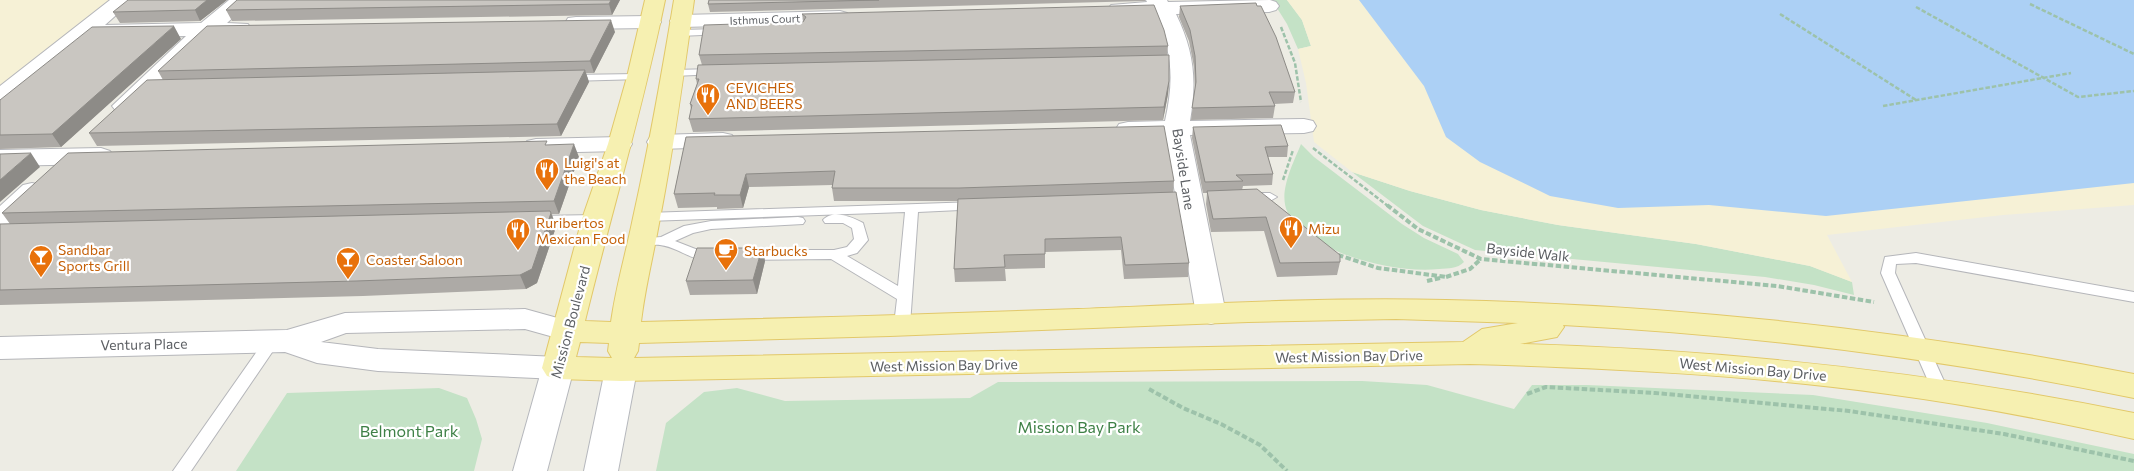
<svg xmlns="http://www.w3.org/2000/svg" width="2134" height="471" viewBox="0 0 2134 471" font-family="Commissioner,sans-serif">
<rect width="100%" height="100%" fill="#edece4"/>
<path fill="#c4e2c6" d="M1272 0H1287L1302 20 1311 46 1298 49 1287 24Z
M1301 144 1314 157 1402 224 1424 238 1458 254 1464 262C1457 269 1449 268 1439 269 1396 274 1311 254 1288 213 1277 193 1294 162 1301 144Z
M1352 172 1410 191 1481 210 1558 225 1696 244 1810 266 1852 282 1854 295 1814 285 1765 277 1475 250 1423 226Z
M998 382 1362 381 1427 385 1514 409 1532 385H1587L1813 395 1987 423 2134 454V471H656L666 423 704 392 737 388 785 401 970 398Z
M439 388 467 398 476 419 482 439 474 471H236L287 393Z"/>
<path fill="#f6f1d6" d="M0 0H112L0 89Z
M1287 0H1403L2134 167V205L2003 215 1827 235 1852 282 1810 266 1696 244 1558 225 1481 210 1410 191 1352 172 1314 142 1306 83 1298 49 1311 46 1302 20Z"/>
<path fill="#acd0f5" d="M1359 0H2134V183L1826 216 1709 205 1618 208 1550 196 1480 162 1446 137 1424 86Z"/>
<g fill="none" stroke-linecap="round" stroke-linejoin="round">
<g stroke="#b5b6ba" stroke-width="2">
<path id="lane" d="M721 29 726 32 725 34 679 36 674 33 679 30Z
M715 69 721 72 719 74 673 76 667 73 673 70Z
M638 74 642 75 644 77 642 79 569 81 563 78 569 75Z
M1248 193H1270L1277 197 1270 201 1243 200 1241 197Z
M976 202 983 206 981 209 918 212 910 325 907 329 902 330 897 329 894 325 897 299 831 259 745 260 740 258 738 255 740 252 745 250H834L847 247 854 239 852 228 843 223H825L823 220C833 209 852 217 863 223L868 240 857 253 847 256 898 286 905 212 647 221 640 217 647 213Z
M596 215 601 216 603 219 601 222 536 224 529 220 536 216Z
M798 217 803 218 805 221 803 224 711 229 693 233 675 241 698 250 719 252 721 255 719 258C692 265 683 248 660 245 652 244 644 247 636 245L634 242 636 239 661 237 684 226 711 221Z
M1916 253 2134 292V302L1916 263 1896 264 1895 273 1948 390 1946 394 1940 396 1934 394 1932 390 1881 273 1885 257Z
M272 336 277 337 280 341 277 345 191 471H173L267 337Z"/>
</g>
<g stroke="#b5b6ba" stroke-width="2">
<path id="street" d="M110 0H133L105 25 201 23 229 0H252L227 23 248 24 251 29 248 34 212 36 132 111 124 113 116 111 112 106 186 36 88 38 8 103 0 105V86Z
M1146 0H1167L1168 2 1270 0 1276 2 1279 6 1276 10 1269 12 1176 14C1194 51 1197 80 1190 121L1304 119 1313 121 1316 126 1313 131 1304 133 1190 135 1226 314 1222 321 1211 324 1200 321 1196 314 1165 136H1128L1119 134 1116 129 1119 124 1128 122 1165 121C1174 81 1173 52 1155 15H1118L1111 13 1108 9 1111 5 1147 2Z
M840 11 847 13 851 17 847 21 840 23 681 27 673 26 670 21 673 16 681 15Z
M650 16 658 17 661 22 658 27 650 28 576 29 568 28 565 23 568 18 576 17Z
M723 133 732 135 735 140 732 145 723 147 659 149 650 147 647 142 650 137 659 135Z
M620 137 629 139 632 144 629 149 620 151 536 153 527 151 524 146 527 141 536 139Z
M101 148 110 151 114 156 110 161 101 164 0 166V150Z
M32 183 41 185 45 191 41 197 10 226 0 228V206L23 185Z
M525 309 579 324 583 331 579 338 568 341 525 329 346 333 321 342 378 349 558 357 569 360 574 368 569 376 558 379 378 371 317 363 285 352 0 359V337L287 330 345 313Z"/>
</g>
<g stroke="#b6b8bd" stroke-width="2">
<path id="secondary" d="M558 357 569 360 574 368 547 471H513L542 368 547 360Z
M621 359 632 362 637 370 618 471H584L605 370 610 362Z"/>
</g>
<g stroke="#e2c869" stroke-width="2">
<path id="primary" d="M645 0H665C643 108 611 214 585 321L611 322C616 286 626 253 633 218 649 146 662 73 674 0H694C684 73 674 146 660 218 654 253 645 287 641 322 787 319 932 314 1078 309 1201 304 1324 297 1446 300 1678 305 1907 330 2134 374V398C1945 359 1755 335 1563 325L1564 327 1557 337 1520 344C1727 350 1931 372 2134 413V439C2053 421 1971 405 1888 394 1750 375 1610 368 1470 364L621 381 558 379 547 376 542 368 582 219 608 144 627 77ZM1396 319 1518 323 1482 329 1463 342 634 358 638 351 639 343 890 336 1248 322ZM580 342 609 343 608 351 612 358 576 357Z"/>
</g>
<path stroke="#9dc2aa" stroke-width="2.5" stroke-dasharray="4.5 2" stroke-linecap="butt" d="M2030 4 2134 54
M1916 7 2078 97 2134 91
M1780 14 1916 100
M1281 27 1295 63 1301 102
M1883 106 2071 73
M1313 148 1388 206
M1283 180 1293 150"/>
<path stroke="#9dc2aa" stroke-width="4" stroke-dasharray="5.5 2.5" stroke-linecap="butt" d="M1387 205 1418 229 1481 259 1777 286 1874 302
M1338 255 1378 268 1447 277
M1446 277 1470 269 1481 259
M1427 281 1440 278
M1149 389 1183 408 1221 424 1260 445 1287 471
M1527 394 1546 387 1655 393 1849 411 2004 434 2134 461"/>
<use href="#lane" fill="#fff" fill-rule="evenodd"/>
<use href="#street" fill="#fff" fill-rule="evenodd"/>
<use href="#secondary" fill="#fff" fill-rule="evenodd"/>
<use href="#primary" fill="#f6f0b1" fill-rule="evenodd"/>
</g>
<path fill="#adaaa6" d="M227 0 200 21 120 23 113 12Z
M237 0H620L612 15 232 21 226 10Z
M709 0H1145V1L710 12 708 4Z
M1180 6 1295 92 1293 103 1274 104 1275 106 1273 118 1191 120 1195 89 1194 67 1189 41 1179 17Z
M802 14 1168 46 1167 56 1169 81 1168 94 1163 120 693 132 689 119 691 109 690 104 697 84 696 79 702 65 699 55 803 22Z
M615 32 594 73H586L589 82 561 136 97 146 89 133 163 80 158 71Z
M181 39 61 147 0 149V100Z
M1193 127 1288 146 1287 157H1268L1273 174 1272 185 1243 186 1242 190 1340 262 1337 275 1277 277 1264 231 1211 232 1206 204 1207 193H1203L1192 138Z
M686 137 1174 181 1173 192 1189 263 1188 277 1124 279 1121 250 1045 252V268L1005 269 1006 281 955 282 954 269 958 201H834L832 188V185L749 187 743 208 717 209V207L678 208 674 194Z
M548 145 579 157 559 214H552L556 227 537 283 526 289 363 296 0 305V224H10L2 213Z
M762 248 765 261 757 294 690 295 686 281Z"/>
<path fill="#8d8b87" d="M207 0H227L200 21 195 10Z
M611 0H620L612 15 609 4Z
M611 20 615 32 594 73 590 61Z
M174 26 181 39 61 147 52 134Z
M585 70 589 82 561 136 557 124Z
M1169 81 1168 94 1163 120 1164 107Z
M574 144 579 157 559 214 554 201Z
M31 153 40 167 0 202V180Z
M746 174 749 187 743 208 740 195Z
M551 213 556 227 537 283 526 289 520 275Z
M762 248 765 261 757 294 753 280Z"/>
<path fill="#c9c6c1" stroke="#8d8b87" d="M128 0H207L195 10 113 12Z
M237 0H611L609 4 226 10Z
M709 0H879L708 4Z
M1256 3 1257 6H1261L1276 37 1295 92H1269L1275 106 1192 108 1196 82 1195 56 1190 30 1180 6Z
M1154 5 1164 30 1168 46 699 55 704 25 803 22 806 17 802 14Z
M611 20 590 61 158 71 207 26Z
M174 26 52 134 0 135V100L92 27Z
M1169 55V81L1164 107 689 119 692 105 690 104 699 79H696L698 65Z
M585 70 557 124 89 133 147 80Z
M1281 125 1288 146 1265 147 1273 174 1236 175 1243 181 1205 182 1193 127Z
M1164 126 1174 181 959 188H832L835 171 746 174 740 195H714L715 193 674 194 686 137Z
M547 141 545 145 574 144 554 201 2 213 68 153Z
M31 153 0 180V154Z
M1257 189 1340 255V262L1280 263 1266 217 1213 219 1207 191Z
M1176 192 1189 263 1125 265 1121 237 1045 239V254L1004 255 1005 267 954 269 958 199Z
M550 211 551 213 532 269 520 275 356 281 0 290V224Z
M697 248H762L753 280 686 281Z"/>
<defs>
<g id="restaurant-pin" transform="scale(1.25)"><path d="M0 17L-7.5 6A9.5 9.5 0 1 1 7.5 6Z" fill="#e8710a" stroke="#fff"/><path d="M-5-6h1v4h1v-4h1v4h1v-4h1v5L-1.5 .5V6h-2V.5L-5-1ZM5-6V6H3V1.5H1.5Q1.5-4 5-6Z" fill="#fff"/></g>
<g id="cafe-pin" transform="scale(1.25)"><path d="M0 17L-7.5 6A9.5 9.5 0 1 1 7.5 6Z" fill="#e8710a" stroke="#fff"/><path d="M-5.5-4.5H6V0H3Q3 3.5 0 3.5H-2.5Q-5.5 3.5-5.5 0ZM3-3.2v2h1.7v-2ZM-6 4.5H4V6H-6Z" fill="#fff"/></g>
<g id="bar-pin" transform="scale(1.25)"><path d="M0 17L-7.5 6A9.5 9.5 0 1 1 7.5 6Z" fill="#e8710a" stroke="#fff"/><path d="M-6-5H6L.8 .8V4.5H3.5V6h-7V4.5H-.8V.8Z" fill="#fff"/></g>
</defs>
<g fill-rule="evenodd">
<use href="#restaurant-pin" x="708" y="95"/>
<use href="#restaurant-pin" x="547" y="170"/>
<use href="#restaurant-pin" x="1291" y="228"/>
<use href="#restaurant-pin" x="518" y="230"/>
<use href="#cafe-pin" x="726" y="250"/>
<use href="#bar-pin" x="41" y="257"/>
<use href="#bar-pin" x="348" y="259"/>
</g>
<g text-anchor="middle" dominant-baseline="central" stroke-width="4.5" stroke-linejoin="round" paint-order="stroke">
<g font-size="11" fill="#5c5f63" stroke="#fff">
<text transform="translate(765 19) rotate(-2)">Isthmus Court</text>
</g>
<g font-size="14" fill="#c56008" stroke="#fff" text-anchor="start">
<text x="726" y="87">CEVICHES<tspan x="726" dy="16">AND BEERS</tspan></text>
<text x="564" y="162">Luigi's at<tspan x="564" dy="16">the Beach</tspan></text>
<text x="536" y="222">Ruribertos<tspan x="536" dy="16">Mexican Food</tspan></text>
<text x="1308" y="228">Mizu</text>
<text x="58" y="249">Sandbar<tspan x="58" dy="16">Sports Grill</tspan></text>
<text x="744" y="250">Starbucks</text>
<text x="366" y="259">Coaster Saloon</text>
</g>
<g font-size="14" fill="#5c5f63" stroke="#fff">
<text transform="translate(1184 169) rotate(81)">Bayside Lane</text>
<text transform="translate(1528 252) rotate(6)">Bayside Walk</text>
<text transform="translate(570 322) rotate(-75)">Mission Boulevard</text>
<text transform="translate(144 344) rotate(-1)">Ventura Place</text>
<text transform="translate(1349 356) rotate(-1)">West Mission Bay Drive</text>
<text transform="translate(944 365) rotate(-1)">West Mission Bay Drive</text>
<text transform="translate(1753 369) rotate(5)">West Mission Bay Drive</text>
</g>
<g font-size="16" fill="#3e8046" stroke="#fff">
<text x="1079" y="426">Mission Bay Park</text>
<text x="409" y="430">Belmont Park</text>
</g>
</g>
</svg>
